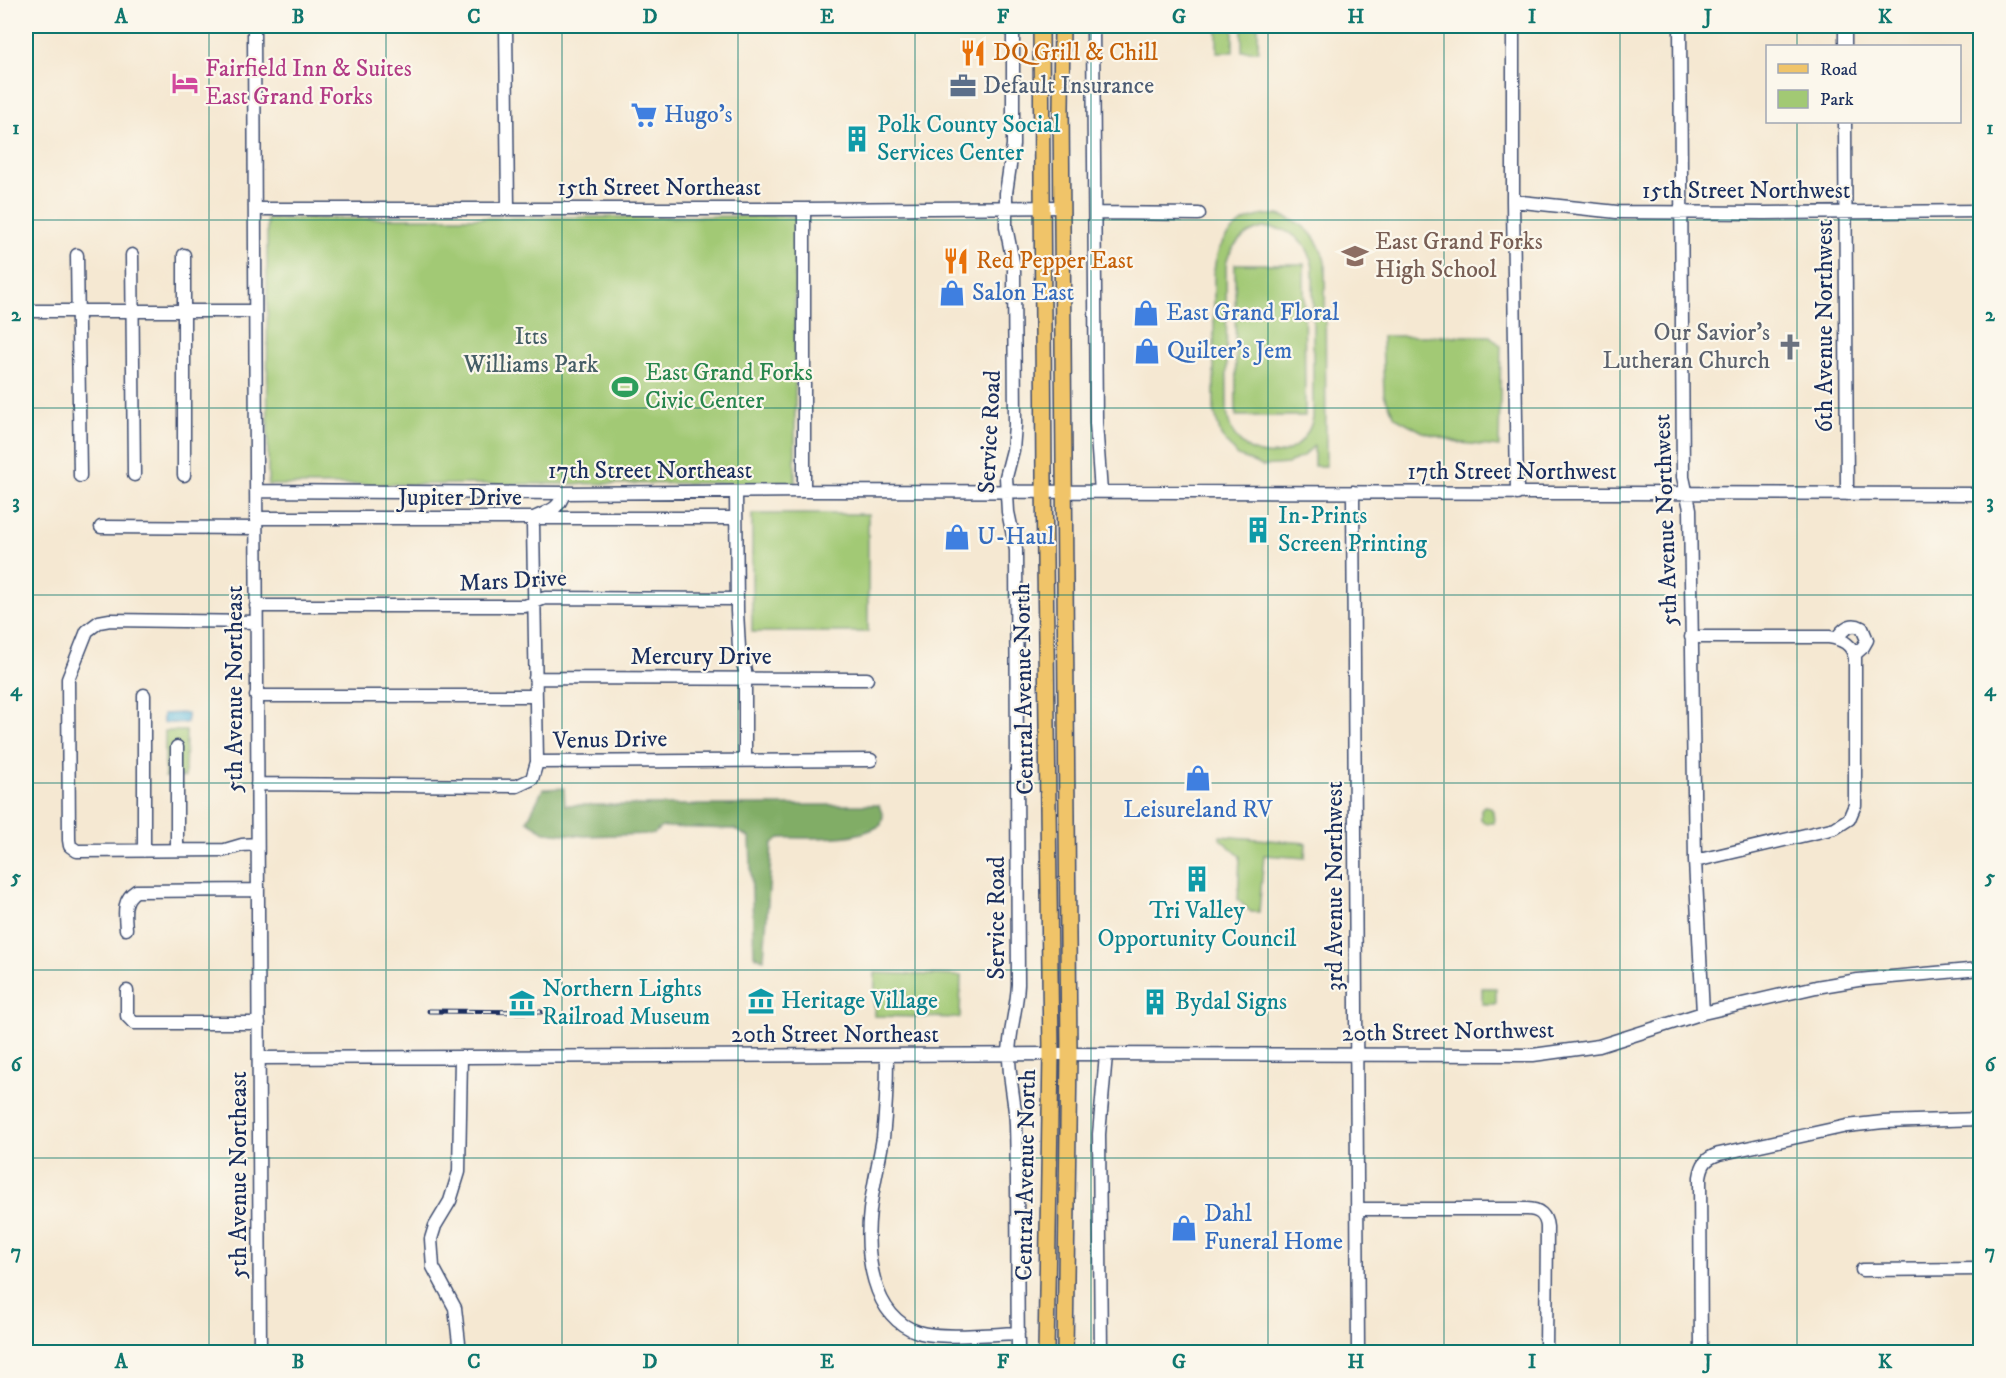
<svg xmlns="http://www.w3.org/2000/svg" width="2006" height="1378" viewBox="0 0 2006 1378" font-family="'IM FELL DW Pica',serif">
<rect width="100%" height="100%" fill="#fbf7ec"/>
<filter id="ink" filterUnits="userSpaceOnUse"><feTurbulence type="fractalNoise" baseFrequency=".0167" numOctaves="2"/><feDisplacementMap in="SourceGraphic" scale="12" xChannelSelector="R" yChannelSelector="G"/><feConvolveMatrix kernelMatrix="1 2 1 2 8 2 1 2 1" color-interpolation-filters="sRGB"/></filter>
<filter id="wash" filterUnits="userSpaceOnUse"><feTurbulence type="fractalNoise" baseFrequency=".008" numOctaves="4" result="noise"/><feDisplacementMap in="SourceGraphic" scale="24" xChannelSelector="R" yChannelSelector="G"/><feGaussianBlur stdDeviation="1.35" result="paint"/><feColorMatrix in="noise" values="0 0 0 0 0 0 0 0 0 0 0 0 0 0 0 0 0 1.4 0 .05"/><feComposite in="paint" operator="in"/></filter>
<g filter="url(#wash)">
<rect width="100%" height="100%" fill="#f5e8d2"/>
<path fill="#a2c974" stroke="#5e7c69" stroke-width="1.5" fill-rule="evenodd" d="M1217 26H1233V52H1217Z
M1242 26H1258V51H1242Z
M1278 215C1303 221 1319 237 1325 262L1326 466H1314V446L1303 456 1288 464 1262 466 1238 456 1221 436 1214 411V271C1217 235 1243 213 1278 215ZM1263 228C1290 226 1311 243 1313 270V418C1301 470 1231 465 1227 411L1226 264C1231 244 1243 233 1263 228Z
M795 216V483L268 485 267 219Z
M1235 264H1304L1305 416H1236Z
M1382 336H1490L1501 346 1499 447 1461 443 1423 432 1395 417 1384 395Z
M752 514H868V632H752Z
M165 731H186L185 777H165Z
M1484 806 1490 807 1493 811 1494 823H1484L1481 820V809Z
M1220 836 1306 843 1305 858 1264 855 1259 912H1251L1238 900 1240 856 1220 839Z
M875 973 961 976 960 1018 874 1016Z
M1482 988H1496V1004H1482Z"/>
<path fill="#81ad66" stroke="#4e6e62" stroke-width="1.5" d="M564 788 565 805H879L883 816 881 825C853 842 812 837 780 838L772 844 764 959 754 956 750 838 734 829 662 827 653 834 584 836 545 832 527 821 543 789Z"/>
<path fill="#62bcdf" stroke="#3e769e" stroke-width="1.5" d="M187 713V723H163V714Z"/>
</g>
<g filter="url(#ink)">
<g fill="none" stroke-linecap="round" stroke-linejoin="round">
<g stroke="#3c4b6f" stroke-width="15">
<path id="minor" d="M254 26 260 1352
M506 26 508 208
M1013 26V145L1006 193V227L1014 267 1015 425 1013 450 1006 477 1008 512 1016 550 1018 984C1017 1009 1009 1031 1009 1056 1009 1079 1015 1101 1016 1124 1018 1200 1017 1276 1018 1352
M1093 26 1096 423 1101 492
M1513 26V201L1517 494
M1680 26 1683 477 1690 509 1695 861 1703 1013
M1845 26V46
M1845 122 1847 494
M1513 201 1617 212 1765 213 1980 211
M255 209H804L1062 207
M804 209V491
M1095 213 1199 214
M77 255 80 476
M132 255 134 475
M184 255V475
M30 311H255
M256 491 564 493 804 491 1980 494
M736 492 737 611 739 648 745 671V760
M1353 492 1358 1352
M256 518H736
M101 527 256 528
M256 606H525L545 598 737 599
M256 622 110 620 99 622 87 631 68 679 69 840 70 846 77 851 225 850 242 845 257 844
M1691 637H1829C1842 639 1852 644 1855 658V805L1849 819 1835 828 1695 861
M1837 638C1843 629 1851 622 1862 628L1867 640 1863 647 1854 655
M535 678 867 679
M144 695V851
M256 696H534
M537 762 533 524 536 517C551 510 558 510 564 493
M257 784 517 786 532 779 537 762 871 760
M177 850V747
M126 929C125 914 122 900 136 891L258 890
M127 991V1016L134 1023H259
M887 1056C887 1083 886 1110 883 1138 879 1162 873 1185 870 1210 865 1251 871 1317 918 1332 939 1339 993 1334 1018 1333
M260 1058 1051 1054 1533 1055 1599 1046 1703 1013 1816 987 1858 980 1980 969
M1357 1209H1527C1539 1209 1546 1215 1547 1227L1546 1352
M1862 1270 1980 1269
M460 1352 455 1308 433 1267 431 1239 435 1226 450 1201 459 1172 461 1057
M1101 1352 1099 1134 1106 1055
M1701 1352 1700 1177C1702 1164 1706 1158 1719 1154L1847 1126 1883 1122 1980 1119"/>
</g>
<g stroke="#3c4b6f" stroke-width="18">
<path id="major" d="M1041 26 1044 477 1051 1054 1046 1352
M1062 26 1061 108 1069 1054 1065 1352"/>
</g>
<use href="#minor" stroke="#fff" stroke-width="12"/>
<use href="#major" stroke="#f0c469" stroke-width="15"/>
<g stroke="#1b2f5e" stroke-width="5">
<path id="rail" d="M429 1011 541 1012"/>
</g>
<use href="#rail" stroke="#fbf7ec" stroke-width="3" stroke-dasharray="9" stroke-linecap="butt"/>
</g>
</g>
<path fill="none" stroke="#0f766e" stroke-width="1.5" stroke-opacity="0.55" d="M209 26V1352M386 26V1352M562 26V1352M738 26V1352M915 26V1352M1091 26V1352M1268 26V1352M1444 26V1352M1620 26V1352M1797 26V46M1797 122V1352M26 220H1980M26 408H1980M26 595H1980M26 783H1980M26 970H1980M26 1158H1980"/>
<defs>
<g id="restaurant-bare" transform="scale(2.07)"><path d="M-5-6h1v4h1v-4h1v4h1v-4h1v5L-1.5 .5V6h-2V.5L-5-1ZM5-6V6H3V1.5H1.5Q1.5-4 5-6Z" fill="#e8710a" stroke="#fbf7ec" stroke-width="2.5" paint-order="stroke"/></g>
<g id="hotel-bare" transform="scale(2.07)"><path d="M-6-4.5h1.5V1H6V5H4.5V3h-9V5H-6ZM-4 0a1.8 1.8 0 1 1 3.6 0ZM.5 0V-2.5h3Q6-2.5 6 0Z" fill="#d1479c" stroke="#fbf7ec" stroke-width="2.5" paint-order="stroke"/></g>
<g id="office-bare" transform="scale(2.07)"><path d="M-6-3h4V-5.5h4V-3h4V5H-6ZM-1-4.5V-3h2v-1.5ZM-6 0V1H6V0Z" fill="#5c6f8a" stroke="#fbf7ec" stroke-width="2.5" paint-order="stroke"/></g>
<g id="supermarket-bare" transform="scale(2.07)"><path d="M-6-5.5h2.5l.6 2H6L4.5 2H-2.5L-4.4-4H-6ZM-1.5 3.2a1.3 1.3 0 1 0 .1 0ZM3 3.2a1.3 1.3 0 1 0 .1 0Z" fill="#3f7fe0" stroke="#fbf7ec" stroke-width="2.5" paint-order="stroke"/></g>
<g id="building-bare" transform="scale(2.07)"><path d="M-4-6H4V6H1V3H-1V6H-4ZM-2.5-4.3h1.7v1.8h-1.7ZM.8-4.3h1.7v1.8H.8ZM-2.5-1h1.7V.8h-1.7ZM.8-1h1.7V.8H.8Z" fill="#0f9aa8" stroke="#fbf7ec" stroke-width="2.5" paint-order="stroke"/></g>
<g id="school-bare" transform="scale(2.07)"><path d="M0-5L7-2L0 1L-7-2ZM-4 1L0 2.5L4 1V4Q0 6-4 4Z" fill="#8d6e63" stroke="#fbf7ec" stroke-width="2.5" paint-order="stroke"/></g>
<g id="shop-bare" transform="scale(2.07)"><path d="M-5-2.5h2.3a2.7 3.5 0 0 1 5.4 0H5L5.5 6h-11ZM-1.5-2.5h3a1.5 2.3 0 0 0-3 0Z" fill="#3f7fe0" stroke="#fbf7ec" stroke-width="2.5" paint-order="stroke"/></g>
<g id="church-bare" transform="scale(2.07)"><path d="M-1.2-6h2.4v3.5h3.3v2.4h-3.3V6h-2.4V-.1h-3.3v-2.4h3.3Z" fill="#6b7280" stroke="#fbf7ec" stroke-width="2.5" paint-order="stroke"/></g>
<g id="stadium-bare" transform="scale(2.07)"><path d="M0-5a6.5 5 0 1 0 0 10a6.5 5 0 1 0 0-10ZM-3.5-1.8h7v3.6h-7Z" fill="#2e9e5b" stroke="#fbf7ec" stroke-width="2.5" paint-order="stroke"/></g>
<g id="museum-bare" transform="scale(2.07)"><path d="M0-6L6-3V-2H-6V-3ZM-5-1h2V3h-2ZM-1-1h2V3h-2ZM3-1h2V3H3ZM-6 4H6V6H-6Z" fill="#0f9aa8" stroke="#fbf7ec" stroke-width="2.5" paint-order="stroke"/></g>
</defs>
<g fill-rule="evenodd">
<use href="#restaurant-bare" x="973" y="53"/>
<use href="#hotel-bare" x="185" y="83"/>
<use href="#office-bare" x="963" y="86"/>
<use href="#supermarket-bare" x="644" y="115"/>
<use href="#building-bare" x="857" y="139"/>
<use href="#school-bare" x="1355" y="256"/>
<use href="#restaurant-bare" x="956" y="261"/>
<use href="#shop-bare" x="952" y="293"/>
<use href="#shop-bare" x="1146" y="313"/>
<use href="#church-bare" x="1790" y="347"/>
<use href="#shop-bare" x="1147" y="351"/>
<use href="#stadium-bare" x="625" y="387"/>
<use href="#building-bare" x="1258" y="530"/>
<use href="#shop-bare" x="957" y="537"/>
<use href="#shop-bare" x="1198" y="778"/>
<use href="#building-bare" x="1197" y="879"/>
<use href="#museum-bare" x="761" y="1001"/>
<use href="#building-bare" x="1155" y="1002"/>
<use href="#museum-bare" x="522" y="1003"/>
<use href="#shop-bare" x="1184" y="1228"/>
</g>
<g text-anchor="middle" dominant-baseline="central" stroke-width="4.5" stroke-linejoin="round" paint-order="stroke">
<g font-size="24" fill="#c56008" stroke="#fbf7ec" text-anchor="start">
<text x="993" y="53">DQ Grill &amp; Chill</text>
<text x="976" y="261">Red Pepper East</text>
</g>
<g font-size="24" fill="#b23c85" stroke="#fbf7ec" text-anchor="start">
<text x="205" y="69">Fairfield Inn &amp; Suites<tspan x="205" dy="28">East Grand Forks</tspan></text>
</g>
<g font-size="24" fill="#4e5e75" stroke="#fbf7ec" text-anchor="start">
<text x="983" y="86">Default Insurance</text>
</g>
<g font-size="24" fill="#366cbe" stroke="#fbf7ec" text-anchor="start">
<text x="664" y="115">Hugo's</text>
<text x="972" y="293">Salon East</text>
<text x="1166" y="313">East Grand Floral</text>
<text x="1167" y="351">Quilter's Jem</text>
<text x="977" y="537">U-Haul</text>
<text x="1198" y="810" text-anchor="middle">Leisureland RV</text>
<text x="1204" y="1214">Dahl<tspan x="1204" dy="28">Funeral Home</tspan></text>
</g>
<g font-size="24" fill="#0d838f" stroke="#fbf7ec" text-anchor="start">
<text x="877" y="125">Polk County Social<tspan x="877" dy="28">Services Center</tspan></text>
<text x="1278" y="516">In-Prints<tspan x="1278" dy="28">Screen Printing</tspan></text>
<text x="1197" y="911" text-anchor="middle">Tri Valley<tspan x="1197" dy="28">Opportunity Council</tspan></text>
<text x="542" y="989">Northern Lights<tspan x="542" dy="28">Railroad Museum</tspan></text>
<text x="781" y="1001">Heritage Village</text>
<text x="1175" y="1002">Bydal Signs</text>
</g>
<g font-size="24" fill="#1b2f5e" stroke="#fbf7ec">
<text x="659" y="188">15th Street Northeast</text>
<text x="1746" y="191">15th Street Northwest</text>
<text transform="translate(1825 326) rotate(-90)">6th Avenue Northwest</text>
<text transform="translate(990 432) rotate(-87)">Service Road</text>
<text x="650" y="471">17th Street Northeast</text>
<text x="1512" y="472">17th Street Northwest</text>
<text x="460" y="498">Jupiter Drive</text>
<text transform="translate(1666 520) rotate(-92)">5th Avenue Northwest</text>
<text transform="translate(513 581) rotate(-3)">Mars Drive</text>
<text x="701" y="657">Mercury Drive</text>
<text transform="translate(235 689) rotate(-90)">5th Avenue Northeast</text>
<text transform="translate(1024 689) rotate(-91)">Central Avenue North</text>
<text transform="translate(610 740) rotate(-1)">Venus Drive</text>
<text transform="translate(1335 886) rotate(-90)">3rd Avenue Northwest</text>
<text transform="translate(997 918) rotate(-90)">Service Road</text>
<text transform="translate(1448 1032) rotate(-1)">20th Street Northwest</text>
<text x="835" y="1035">20th Street Northeast</text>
<text transform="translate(239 1175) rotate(-90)">5th Avenue Northeast</text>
<text transform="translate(1026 1175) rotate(-89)">Central Avenue North</text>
</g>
<g font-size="24" fill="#785e54" stroke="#fbf7ec" text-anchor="start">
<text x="1375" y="242">East Grand Forks<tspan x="1375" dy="28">High School</tspan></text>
</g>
<g font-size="24" fill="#5b616d" stroke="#fbf7ec" text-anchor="end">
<text x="1770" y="333">Our Savior's<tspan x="1770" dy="28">Lutheran Church</tspan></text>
</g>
<g font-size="24" fill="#445d65" stroke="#fbf7ec">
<text x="531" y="337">Itts<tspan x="531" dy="28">Williams Park</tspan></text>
</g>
<g font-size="24" fill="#27864d" stroke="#fbf7ec" text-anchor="start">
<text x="645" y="373">East Grand Forks<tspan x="645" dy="28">Civic Center</tspan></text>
</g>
</g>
<rect width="2006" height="1378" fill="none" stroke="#fbf7ec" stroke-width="66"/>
<rect x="1766" y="45" width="195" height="78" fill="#fbf7ec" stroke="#a1a7b3" stroke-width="1.5"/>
<rect x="1778" y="64" width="30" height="9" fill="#f0c469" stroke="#a1a7b3" stroke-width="1.5"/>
<text x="1820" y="75" font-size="18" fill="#1b2f5e">Road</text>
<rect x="1778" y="90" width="30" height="18" fill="#a2c974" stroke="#a1a7b3" stroke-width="1.5"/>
<text x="1820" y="105" font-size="18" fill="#1b2f5e">Park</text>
<rect x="33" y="33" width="1940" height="1312" fill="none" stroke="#0f766e" stroke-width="2"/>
<g font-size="20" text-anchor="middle" font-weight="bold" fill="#0f766e">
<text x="121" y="23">A</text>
<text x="298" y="23">B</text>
<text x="474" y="23">C</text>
<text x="650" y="23">D</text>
<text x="827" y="23">E</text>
<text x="1003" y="23">F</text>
<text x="1179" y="23">G</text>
<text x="1356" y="23">H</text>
<text x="1532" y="23">I</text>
<text x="1708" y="23">J</text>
<text x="1885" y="23">K</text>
<text x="16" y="134">1</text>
<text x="1990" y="134">1</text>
<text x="16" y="321">2</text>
<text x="1990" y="321">2</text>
<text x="16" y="508">3</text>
<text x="1990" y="508">3</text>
<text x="16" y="696">4</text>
<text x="1990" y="696">4</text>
<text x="16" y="883">5</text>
<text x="1990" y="883">5</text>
<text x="16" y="1071">6</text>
<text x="1990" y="1071">6</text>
<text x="16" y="1258">7</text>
<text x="1990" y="1258">7</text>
<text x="121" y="1368">A</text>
<text x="298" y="1368">B</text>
<text x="474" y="1368">C</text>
<text x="650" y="1368">D</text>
<text x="827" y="1368">E</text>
<text x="1003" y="1368">F</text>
<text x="1179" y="1368">G</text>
<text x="1356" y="1368">H</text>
<text x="1532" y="1368">I</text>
<text x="1708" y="1368">J</text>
<text x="1885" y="1368">K</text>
</g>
</svg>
